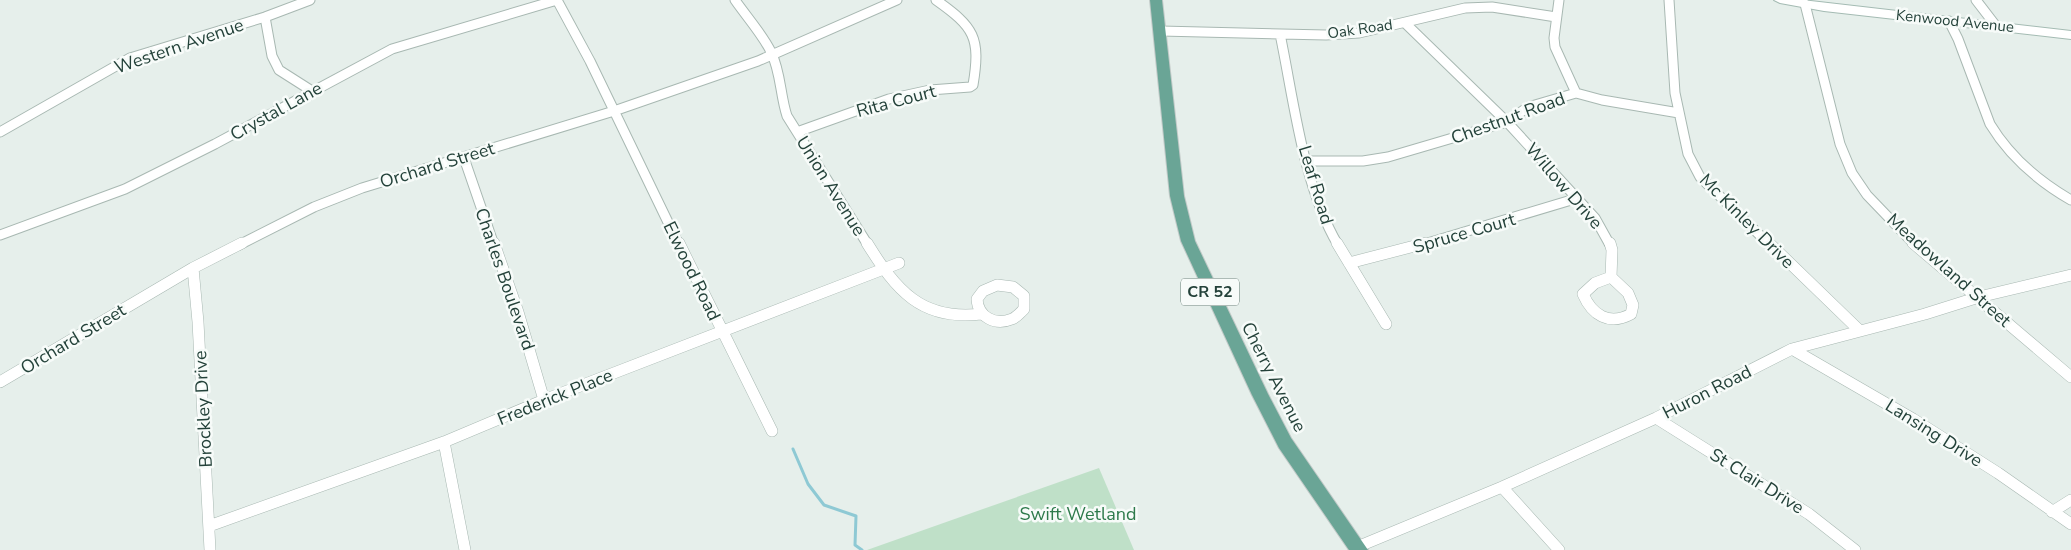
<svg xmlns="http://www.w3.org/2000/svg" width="2071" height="550" viewBox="0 0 2071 550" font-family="'Nunito Sans',sans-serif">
<rect width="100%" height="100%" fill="#e6efeb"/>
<path fill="#bfe0c8" d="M1099 468 1134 550H867Z"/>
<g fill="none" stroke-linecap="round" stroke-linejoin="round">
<path stroke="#8ec9d4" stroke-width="3" d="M793 449 808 484 824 505 856 516 855 545 862 550"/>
<g stroke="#a8b8b2" stroke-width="11">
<path id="minor-far1" d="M557 0 590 61 679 245
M735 0C746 16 763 35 771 52 781 72 780 95 787 116L868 245
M1559 0 1554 38 1555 47 1576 93
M1669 0 1675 93 1688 154 1700 177 1770 245
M1976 0 1996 26
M1805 4 1840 144 1852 173 1867 195 1915 245
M265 17 272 56 279 70 312 91
M1949 21 1958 39 1990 124C2010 157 2038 181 2071 200
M1405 23 1507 122 1595 218 1610 245
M1161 31 1326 35 1359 33 1465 8 1492 7 1556 17
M1280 34C1294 101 1303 186 1338 245
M0 132 130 58 265 17 310 0
M797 132 889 99 930 90 970 87 973 85C981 37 974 27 936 0
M464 158 494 245
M1306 161H1363L1388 157 1507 122 1528 107 1576 93 1602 100 1679 113
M0 235 125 189 215 144 392 49 557 0
M239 245 314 207 362 188 614 111 758 61 897 0
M1421 245 1578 198"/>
</g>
<g stroke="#a8b8b2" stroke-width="12">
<path id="minor" d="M494 243 518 312 544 400
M679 243 772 431
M867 243C896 290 921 321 981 314
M1337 243 1386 324
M1610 243 1612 250 1611 277
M1769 243 1859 330
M1913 243 2071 377
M1349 263 1426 243
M193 268 198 322 210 550
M1611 277 1628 293 1633 305 1631 314C1609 326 1592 315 1583 294L1595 283Z
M997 285 1013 287 1024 296V309C1020 313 1017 317 1012 319 995 326 978 317 977 299L983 291Z
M1792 349 1913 419 1998 473 2071 524
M0 382 193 268 242 243
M1656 418 1809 514 1855 550
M444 442 465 550
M1502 487 1559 550
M2052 512 2071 500
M209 526 444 442 544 400 899 263
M1357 547 1502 487 1656 418 1792 349 1925 314 1979 297 2071 275"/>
</g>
<g stroke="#a4bbb3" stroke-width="2">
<path id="secondary" d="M1774 0H1802L2071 31V39L1824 11 1780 3Z"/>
</g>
<g stroke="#c2cac8" stroke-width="2">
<path id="primary" d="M1150 0H1162L1184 196 1195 241 1268 394 1291 438 1368 550H1349L1279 448 1252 395 1181 241 1170 196Z"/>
</g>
<use href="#minor-far1" stroke="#fff" stroke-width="9"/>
<use href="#minor" stroke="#fff" stroke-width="11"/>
<use href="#secondary" fill="#fff" fill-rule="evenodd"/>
<use href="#primary" fill="#6aa596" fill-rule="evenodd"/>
</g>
<g text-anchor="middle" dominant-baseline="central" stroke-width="5" stroke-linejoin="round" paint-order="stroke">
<g font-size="15" fill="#24423a" stroke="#f7fbf9">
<text transform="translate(1955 21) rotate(6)">Kenwood Avenue</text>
<text transform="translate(1360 29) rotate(-8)">Oak Road</text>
</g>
<rect fill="#f7fbf9" stroke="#637a73" stroke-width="1" x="1181" y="278.5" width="58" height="27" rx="4"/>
<g font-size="16" font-weight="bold" fill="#24423a">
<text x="1210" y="292">CR 52</text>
</g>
<g font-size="18" fill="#24423a" stroke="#f7fbf9">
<text transform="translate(179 46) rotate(-19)">Western Avenue</text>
<text transform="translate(896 101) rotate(-15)">Rita Court</text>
<text transform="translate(276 111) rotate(-29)">Crystal Lane</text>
<text transform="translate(1508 118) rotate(-20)">Chestnut Road</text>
<text transform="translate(437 165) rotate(-17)">Orchard Street</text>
<text transform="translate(1316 185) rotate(73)">Leaf Road</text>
<text transform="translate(831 186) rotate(58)">Union Avenue</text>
<text transform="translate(1564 186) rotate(49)">Willow Drive</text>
<text transform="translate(1747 221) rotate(45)">Mc Kinley Drive</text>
<text transform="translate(1464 233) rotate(-16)">Spruce Court</text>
<text transform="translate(1949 270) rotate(42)">Meadowland Street</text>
<text transform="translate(692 271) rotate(64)">Elwood Road</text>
<text transform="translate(505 279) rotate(71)">Charles Boulevard</text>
<text transform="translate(73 339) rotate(-31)">Orchard Street</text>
<text transform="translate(1274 377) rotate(63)">Cherry Avenue</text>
<text transform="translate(1707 392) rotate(-27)">Huron Road</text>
<text transform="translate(555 397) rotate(-22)">Frederick Place</text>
<text transform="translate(203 409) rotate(-93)">Brockley Drive</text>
<text transform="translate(1934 433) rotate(32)">Lansing Drive</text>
<text transform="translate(1757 481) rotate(32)">St Clair Drive</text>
</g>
<g font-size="18" fill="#2d7a4b" stroke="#f7fbf9">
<text x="1078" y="514">Swift Wetland</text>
</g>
</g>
</svg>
